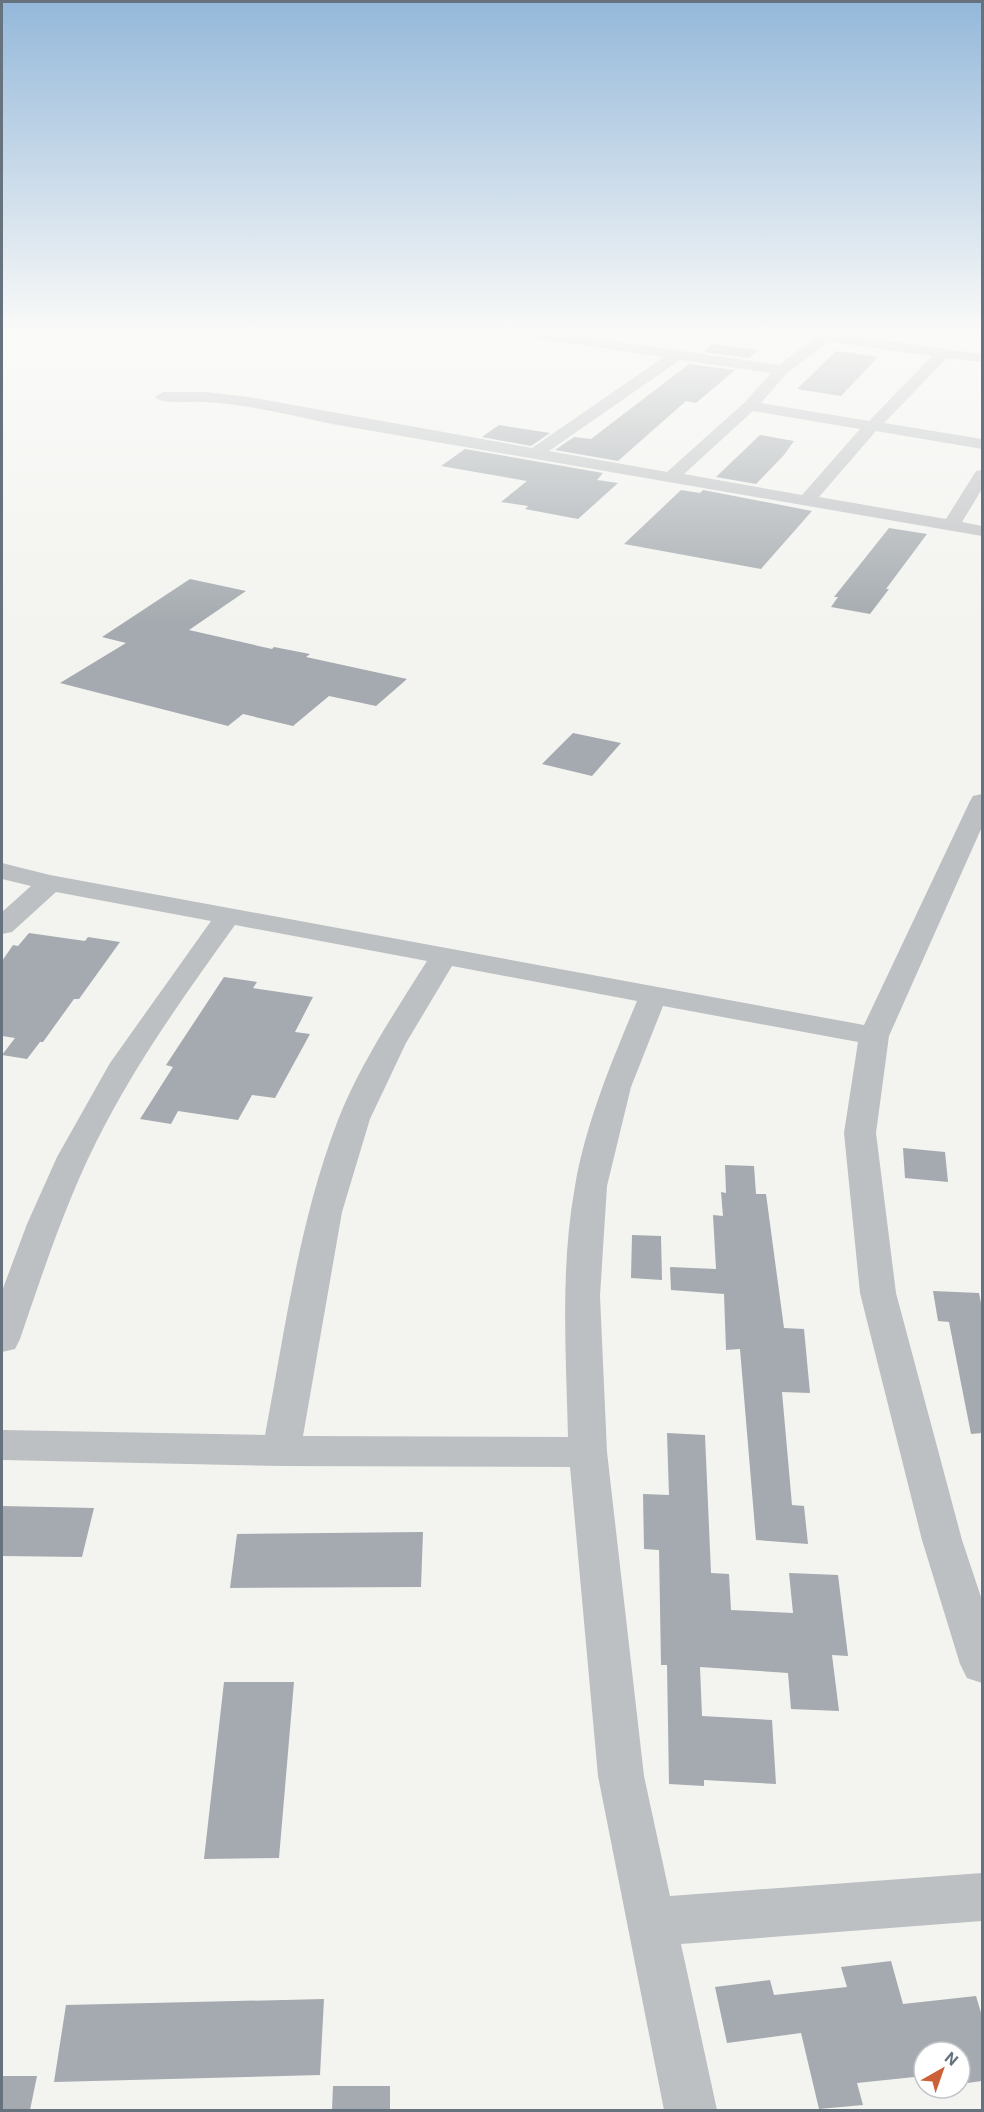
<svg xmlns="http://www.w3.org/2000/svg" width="984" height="2112" viewBox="0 0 984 2112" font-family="Roboto,sans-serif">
<rect width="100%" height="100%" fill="#f3f4f0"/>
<path fill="#a4aaaf" d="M713 344 759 350 749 358 704 352Z
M836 351 878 357 841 396 797 389Z
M689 364 735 370 696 403 686 401 618 461 555 450 574 437 591 439Z
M499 425 550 433 531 446 482 437Z
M760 435 794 441 784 455 756 484 716 477Z
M465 449 603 473 597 480 618 483 578 519 525 509 528 506 501 502 527 481 441 466Z
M681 490 700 493 703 490 812 511 761 569 624 544Z
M889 528 927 534 886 589H889L870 614 831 607 838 597H834Z
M190 579 246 591 189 630 272 649 274 647 310 654 306 657 407 679 376 706 329 696 293 726 243 714 228 726 60 683 126 643 102 637Z
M573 733 621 743 592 776 542 764Z
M29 933 85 941 88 937 120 942 79 999H74L43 1042H40L27 1059 2 1055 15 1038 2 1036V961L13 945 18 946Z
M224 977 257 982 253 988 313 997 295 1032 310 1034 275 1098 252 1095 238 1120 178 1111 171 1124 140 1119 173 1067 166 1065Z
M903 1148 945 1152 948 1182 905 1178Z
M725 1165 754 1166 756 1194H766L784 1328 804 1329 810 1393 782 1392 792 1505 804 1506 808 1544 756 1540 740 1349 726 1350 724 1294 671 1290 670 1267 716 1269 713 1215 723 1216 721 1192 726 1193Z
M632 1235 661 1236 662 1280 631 1278Z
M933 1291 979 1293 982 1308V1433L971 1434 949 1322 938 1321Z
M667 1433 705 1435 711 1573 729 1574 731 1610 793 1613 789 1573 838 1575 848 1656 832 1655 839 1711 791 1709 788 1673 700 1667 702 1716 772 1720 776 1784 704 1780V1786L669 1784 667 1665H661L659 1550 644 1549 643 1494 669 1495Z
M2 1506 94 1508 82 1557 2 1556Z
M423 1532 421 1587 230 1588 237 1534Z
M224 1682H294L279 1858 204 1859Z
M891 1961 903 2004 976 1996 982 2016V2081L960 2084V2052H924V2076L857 2083 863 2105 819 2109 801 2033 727 2043 715 1987 770 1980 774 1995 847 1987 841 1967Z
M324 1999 320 2075 54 2082 66 2005Z
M2 2076H37L30 2110H2Z
M333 2086H390V2110H332Z"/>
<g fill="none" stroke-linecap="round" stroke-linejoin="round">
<path fill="#bdc0c3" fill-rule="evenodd" d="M491 329H530L779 365 814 339 768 333 761 329H803L824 332 827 329H844L839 334 982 354V362L947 358 884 423 982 439V449L876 431 819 497 946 519 976 471 982 470V489L962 522 982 526V536L332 424C290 415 247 404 204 402 193 401 162 405 155 397L163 392H206L248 397 532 448 664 357 498 333ZM829 342 932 356 869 421 761 403 787 373ZM680 360 771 373 744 403 667 472 549 451ZM753 411 860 429 802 495 684 474Z
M982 794V827L889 1036 876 1133 896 1293 962 1540 982 1600V1683L967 1678 960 1664 922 1540 860 1293 844 1133 858 1042 663 1006 631 1087 607 1186 600 1296 607 1452 644 1776 670 1896 982 1873V1921L681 1944 717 2110H664L598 1776 570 1467 281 1466 2 1460V1430L265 1435C285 1330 299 1221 338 1120 360 1064 395 1012 427 961L235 925C189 989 143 1053 106 1123 69 1192 45 1266 20 1339L15 1349 2 1352V1291L27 1224 57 1157 110 1063 211 921 56 892 12 932 2 934V912L31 886 2 879V863L50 875 864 1025 970 801 973 796ZM452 966 637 1001C612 1061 586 1122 575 1186 560 1269 566 1353 568 1437L303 1436 342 1212 370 1119 406 1043Z"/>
</g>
<linearGradient id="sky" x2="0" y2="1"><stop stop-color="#94b8da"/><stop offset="0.53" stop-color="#fafaf8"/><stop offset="1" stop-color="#fafaf8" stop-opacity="0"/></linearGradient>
<rect width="984" height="625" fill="url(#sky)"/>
<rect width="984" height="2112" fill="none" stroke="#66727d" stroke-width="6"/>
<g transform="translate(942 2070) rotate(40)"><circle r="28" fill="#ffffff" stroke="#c2c7cb" stroke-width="1.5"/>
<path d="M0-4.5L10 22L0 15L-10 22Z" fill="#cc6038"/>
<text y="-9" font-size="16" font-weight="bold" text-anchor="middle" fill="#66727d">N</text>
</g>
</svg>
